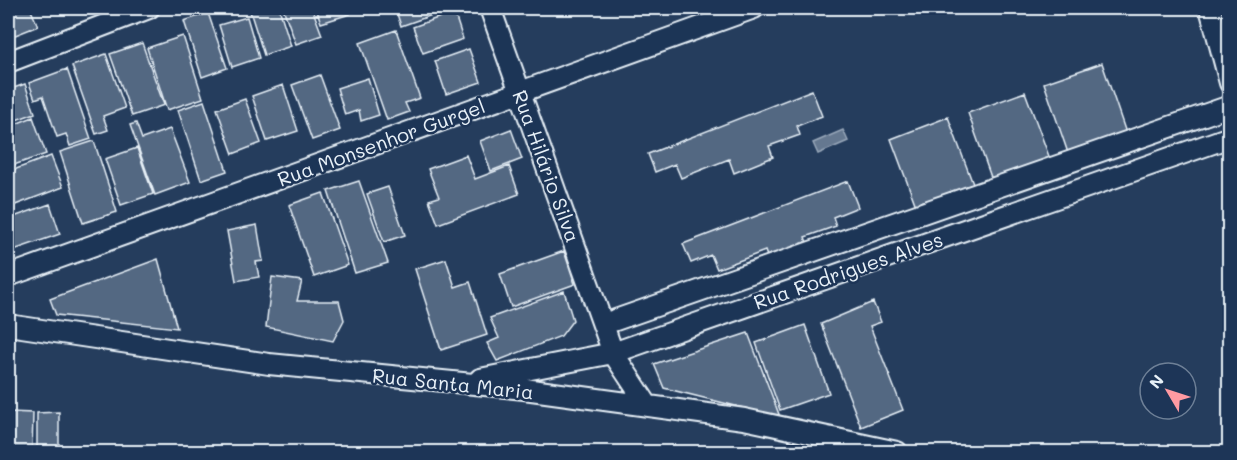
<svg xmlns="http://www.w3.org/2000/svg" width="1237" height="460" viewBox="0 0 1237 460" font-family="Mali,sans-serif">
<rect width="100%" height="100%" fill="#253d5d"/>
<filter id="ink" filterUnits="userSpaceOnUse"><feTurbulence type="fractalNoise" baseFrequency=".0167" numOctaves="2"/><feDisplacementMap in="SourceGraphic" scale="12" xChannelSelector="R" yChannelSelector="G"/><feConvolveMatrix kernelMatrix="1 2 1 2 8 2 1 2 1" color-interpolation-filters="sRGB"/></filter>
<g filter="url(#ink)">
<path fill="#657890" stroke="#99a8ba" stroke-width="1.5" d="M843 130 848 141 818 154 813 143Z"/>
<path fill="#536782" stroke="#e8f1f8" stroke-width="1.5" d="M8 8H30L38 26 8 38Z
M249 8H279L291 46 264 55Z
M283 8H312L322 35 296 44Z
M316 8H347L350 14 321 23Z
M395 8H452L401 26Z
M454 12 463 39 423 53 413 27Z
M208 13 227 68 202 77 184 21Z
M247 17 259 58 232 67 219 25Z
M396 30 420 98 405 103 409 112 387 120 360 43Z
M183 36 203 98 167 110 147 48Z
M142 43 164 105 132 116 110 54Z
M469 49 481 82 446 94 435 61Z
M106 54 125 108 103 116 108 130 96 134 72 66Z
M1102 63 1126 133 1068 153 1044 83Z
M67 69 91 139 70 146 66 134 57 137 43 96 35 99 29 83Z
M320 75 340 130 312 140 292 85Z
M368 78 379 115 361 121 359 110 345 115 337 88Z
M25 84 35 113 8 123V90Z
M283 85 298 131 267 141 252 96Z
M812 90 822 116 797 126 800 135 769 146 773 157 734 173 729 159 681 178 675 164 655 172 648 154Z
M1025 92 1050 159 992 180 968 113Z
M245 99 261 143 233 154 217 109Z
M204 101 227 171 201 180 178 110Z
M33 117 46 154 8 167V127Z
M948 117 973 184 916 206 891 139Z
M136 123 142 139 170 129 190 182 155 195 130 125Z
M511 129 522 159 491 171 480 141Z
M94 141 117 212 83 223 60 152Z
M137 148 153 194 121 205 105 159Z
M466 155 475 179 509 166 519 194 438 224 429 200 439 197 428 169Z
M51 156 63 187 10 207 8 201V172Z
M359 181 388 263 355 273 328 191Z
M848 181 858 207 833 217 836 226 805 237 809 248 770 264 765 251 717 269 711 255 691 263 683 244Z
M388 187 405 235 384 242 367 194Z
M323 193 348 265 314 277 289 205Z
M50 204 60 234 8 252V219Z
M257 225 263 261 256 262 259 277 236 281 227 231Z
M564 251 575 284 511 307 500 274Z
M158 259 177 328 56 315 50 299Z
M446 259 455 287 470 282 487 335 441 350 415 269Z
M272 277 302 281 297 301H339L344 320 333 341 266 327Z
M564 291 573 320 561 336 497 361 487 343 499 338 490 318Z
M873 302 881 322 870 326 903 410 861 427 821 324Z
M805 325 829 393 780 410 756 343Z
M748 333 780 417 664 388 654 364Z
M8 412 33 413 32 452H8Z
M59 412V450H37V413Z"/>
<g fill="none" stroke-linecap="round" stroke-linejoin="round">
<g stroke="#e8f1f8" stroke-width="24">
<path id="minor" d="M490 8 613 353 648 406
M1210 8 1230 83
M8 62 149 8
M8 276 754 8
M604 324 1230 106
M8 325 269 364 524 389 744 419 897 452
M480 379 613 353 1230 137"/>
</g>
<use href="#minor" stroke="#1d3557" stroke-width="20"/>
</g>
</g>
<g text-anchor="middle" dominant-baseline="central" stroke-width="5" stroke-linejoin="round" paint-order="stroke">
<g font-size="20" fill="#e8f1f8" stroke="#1d3557">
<text transform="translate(381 142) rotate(-20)">Rua Monsenhor Gurgel</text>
<text transform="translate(547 166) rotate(70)">Rua Hilário Silva</text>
<text transform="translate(848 270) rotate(-19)">Rua Rodrigues Alves</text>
<text transform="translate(453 383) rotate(6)">Rua Santa Maria</text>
</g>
</g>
<rect width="1237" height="460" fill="none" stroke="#1d3557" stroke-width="30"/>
<rect x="15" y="15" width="1207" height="430" fill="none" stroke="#e8f1f8" stroke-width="2" filter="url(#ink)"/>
<g transform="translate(1168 391) rotate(309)"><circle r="28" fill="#1d3557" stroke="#6e8097" stroke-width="1.5"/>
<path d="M0-4.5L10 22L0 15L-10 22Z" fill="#ff9aa2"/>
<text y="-9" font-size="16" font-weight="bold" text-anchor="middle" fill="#e8f1f8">N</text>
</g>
</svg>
